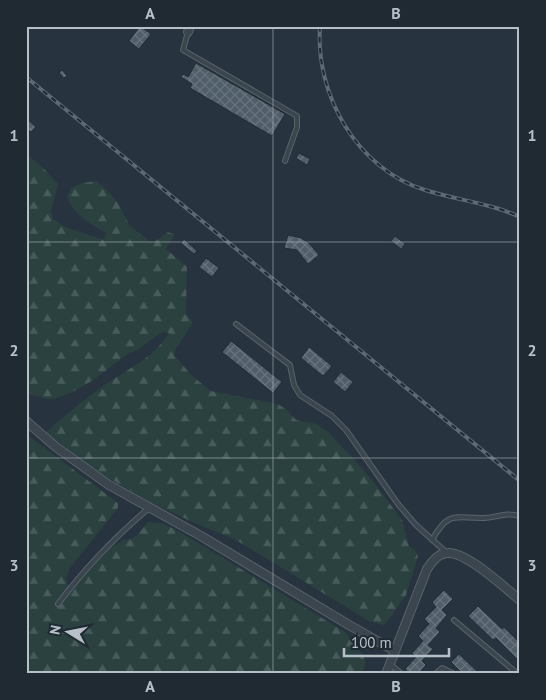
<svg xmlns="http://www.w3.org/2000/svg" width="546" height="700" viewBox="0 0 546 700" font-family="'PT Sans',sans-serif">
<defs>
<pattern id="forest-firs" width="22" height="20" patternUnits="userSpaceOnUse" patternTransform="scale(1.25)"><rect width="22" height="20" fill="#2a4140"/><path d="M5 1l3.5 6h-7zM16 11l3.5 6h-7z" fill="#475b5a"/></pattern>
<pattern id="building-cross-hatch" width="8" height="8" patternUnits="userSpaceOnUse" patternTransform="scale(1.25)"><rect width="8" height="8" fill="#505e69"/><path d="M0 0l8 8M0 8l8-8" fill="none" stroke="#67737d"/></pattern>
</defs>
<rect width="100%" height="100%" fill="#27333e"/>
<path fill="url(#forest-firs)" d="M26 157C38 159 50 176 58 184L51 211 53 219 65 227 104 240 106 233C90 224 74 215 67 197L71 188 83 183 97 181 109 192 118 203 130 226 150 241C157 242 163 236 167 232L174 234V236L166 249 187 267 186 314 192 321V324L176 349 174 355 192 376 211 391 278 404 287 410 296 420 317 424 328 432 353 458 372 480 402 520 409 546 415 550 418 556 406 595 387 622 383 625 369 621 236 540 199 525 152 503 112 480 85 462 47 433V431C68 413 89 395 112 380 134 366 154 356 169 333L164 332C151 337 143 350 129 353 106 370 81 393 52 399 43 401 39 393 26 396Z
M26 434 118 503V508L70 568 66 578 68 585 75 586 85 574 111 548 123 540 131 539 137 535 148 522 162 523 180 532 345 632C350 639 366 656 365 662 365 666 363 670 362 674H26Z"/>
<path fill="url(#building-cross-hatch)" stroke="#212c35" d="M140 26 151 34 139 49 129 41Z
M196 63 285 114 272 136 190 88 192 84 181 77 183 74 188 77Z
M62 70 67 76 64 78 59 73Z
M26 118 36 127 31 132 26 128Z
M299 153 310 159 307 165 296 158Z
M288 235 301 238 309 243 319 255 308 264 297 250 284 248Z
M395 236 405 244 401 249 391 241Z
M184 239 197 251 194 254 181 243Z
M206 258 219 268 212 277 199 267Z
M231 341 282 382 273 393 222 352Z
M309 347 332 366 323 376 301 358Z
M341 372 353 382 345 392 333 382Z
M444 590 453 599 442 610 447 615 436 628 440 632 428 645 433 649 422 661 426 665 418 674H410L405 669 416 657 412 653 423 641 418 636 429 624 424 619 436 607 432 602Z
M478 606 502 629 504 627 520 643 519 661 496 638 493 640 468 616Z
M459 654 480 674H463L451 662Z"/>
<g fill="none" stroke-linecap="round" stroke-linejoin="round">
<g stroke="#58636c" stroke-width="6">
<path id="lane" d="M188 32 183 50 297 116V127L285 161
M236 324 290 365 294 385 300 395 332 416 346 430 398 504 416 525 447 553
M432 540C449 509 456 519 485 518 499 517 505 512 520 516
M58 604C85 568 115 537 149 508
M454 620 518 674
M390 664 402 674
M435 674 442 668 454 674"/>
</g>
<g stroke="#58636c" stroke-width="10">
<path id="street" d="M188 32 190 26
M26 421 56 447 109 485 201 536 349 625 395 651
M386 674 427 569C432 562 438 553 448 553 467 552 505 588 520 600"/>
</g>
<use href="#lane" stroke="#3a454e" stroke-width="4"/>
<use href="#street" stroke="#3a454e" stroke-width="8"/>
<g stroke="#5d6975" stroke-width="4">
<path id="rail" d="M320 26C315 95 357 169 425 190 456 200 490 203 520 217
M26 77 520 481"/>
</g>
<use href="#rail" stroke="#1f2a33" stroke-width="2" stroke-dasharray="5.5" stroke-linecap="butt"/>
</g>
<path fill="none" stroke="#b7c0c9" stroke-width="1" stroke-opacity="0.55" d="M273 26V674M26 242H520M26 458H520"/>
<rect width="546" height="700" fill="none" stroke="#1f2a33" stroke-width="55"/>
<g transform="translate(68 632) rotate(280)" stroke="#1f2a33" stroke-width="4" paint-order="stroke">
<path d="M0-4L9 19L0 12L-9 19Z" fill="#b7c0c9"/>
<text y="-8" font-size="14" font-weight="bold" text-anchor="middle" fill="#b7c0c9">N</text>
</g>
<path d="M344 648v8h105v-8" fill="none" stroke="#b7c0c9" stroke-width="2.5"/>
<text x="351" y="648" font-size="15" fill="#b7c0c9" stroke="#1f2a33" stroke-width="4" paint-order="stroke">100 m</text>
<rect x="28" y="28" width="490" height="644" fill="none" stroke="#b7c0c9" stroke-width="2"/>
<g font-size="16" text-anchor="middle" font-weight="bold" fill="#b7c0c9">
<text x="150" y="19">A</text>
<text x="396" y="19">B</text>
<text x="14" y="141">1</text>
<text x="532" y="141">1</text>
<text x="14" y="356">2</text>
<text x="532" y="356">2</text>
<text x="14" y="571">3</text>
<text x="532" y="571">3</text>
<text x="150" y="692">A</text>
<text x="396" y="692">B</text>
</g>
</svg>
